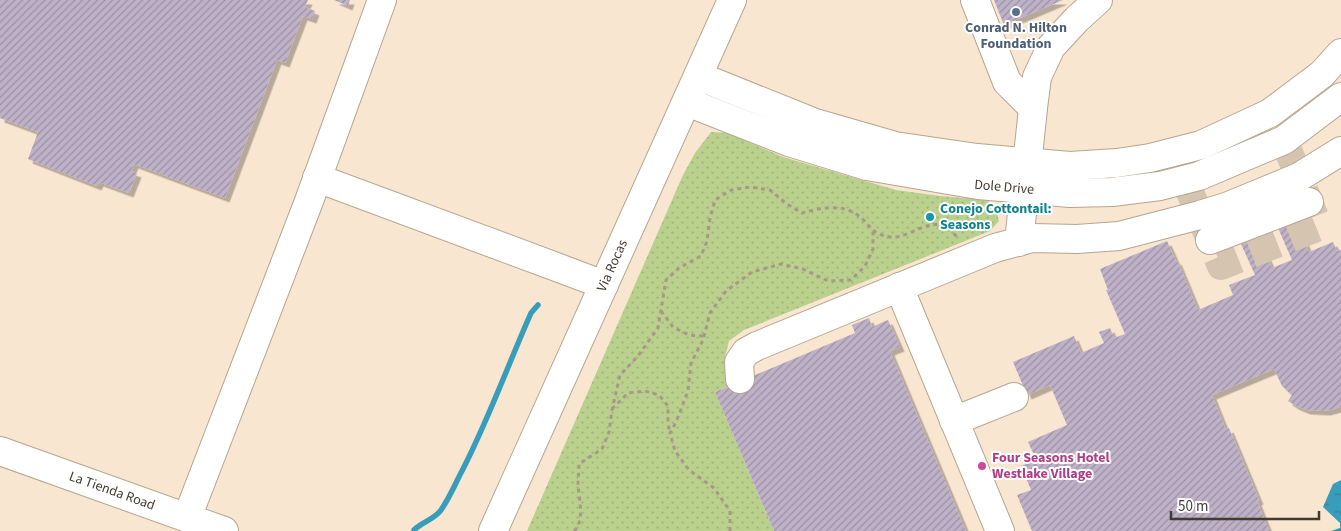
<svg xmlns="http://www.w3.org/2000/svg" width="1341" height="531" viewBox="0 0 1341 531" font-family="'Source Sans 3',sans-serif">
<defs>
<pattern id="garden-dots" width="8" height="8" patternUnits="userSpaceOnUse" patternTransform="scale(1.25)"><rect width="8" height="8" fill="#b9d18d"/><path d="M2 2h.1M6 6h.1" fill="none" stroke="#a0b47a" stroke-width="1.8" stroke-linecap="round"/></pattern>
<pattern id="water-ripples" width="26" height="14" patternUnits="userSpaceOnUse" patternTransform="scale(1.25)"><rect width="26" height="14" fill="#389dbb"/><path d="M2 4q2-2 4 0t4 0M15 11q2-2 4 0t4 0" fill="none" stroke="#318199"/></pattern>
<pattern id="building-hatch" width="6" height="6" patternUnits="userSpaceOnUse" patternTransform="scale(1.25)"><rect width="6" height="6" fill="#bfb1c8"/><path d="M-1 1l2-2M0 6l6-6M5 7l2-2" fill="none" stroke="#9d91a3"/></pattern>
<filter id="shadow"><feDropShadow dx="4.5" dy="4.5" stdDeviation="0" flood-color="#0004"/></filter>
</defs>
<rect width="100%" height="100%" fill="#f8e6d0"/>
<path fill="url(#garden-dots)" d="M711 132 728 133 783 157 896 190 940 196 987 200 995 207 999 221 990 231 744 330 729 341 725 357 735 383 715 392 774 531H527L683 175 695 153Z"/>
<path fill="url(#water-ripples)" d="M1341 480V531H1331L1340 528V523L1323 507 1333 484Z"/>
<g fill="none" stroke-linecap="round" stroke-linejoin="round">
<path stroke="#389dbb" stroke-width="5.5" d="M414 530C422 522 435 519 441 510 450 497 456 482 463 469 489 418 508 365 531 313L538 305"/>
</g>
<path fill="url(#building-hatch)" filter="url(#shadow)" d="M0 0H308L305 7 315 11 312 19 303 16 285 63 277 60 225 198 134 164 131 171 137 173 129 193 99 182 97 186 28 159 38 132 0 118Z
M334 0H350L348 6Z
M994 0H1063L1004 25Z
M1296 221 1309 252 1333 242 1337 251 1341 250V407L1326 411 1306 410 1296 406 1288 401 1292 395 1282 386 1274 369 1212 395 1226 430 1229 428 1259 500 1257 501 1269 531H1032L1017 495 1031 490 1021 466 1036 459 1028 442 1067 425 1050 385 1027 395 1013 362 1074 336 1081 353 1104 343 1099 332 1110 328 1114 338 1125 334 1106 290H1108L1100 269 1167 241 1176 261 1177 260 1198 310 1233 295 1229 285 1255 275 1241 244 1258 236 1272 268 1292 260 1278 228Z
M869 318 872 327 888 320 900 347 890 351 966 531H774L715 392 855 333 852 325Z"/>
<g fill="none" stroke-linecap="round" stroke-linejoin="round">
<path stroke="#d4c4b0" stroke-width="28" stroke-dasharray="28 14" stroke-linecap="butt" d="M1185 180 1221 266 1319 227 1284 140"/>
<g stroke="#b6a590" stroke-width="30">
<g id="minor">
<path d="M975 0 1007 82 1033 108"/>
<path d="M698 76 815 123 895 146 977 158 1070 166 1117 163 1150 158 1201 145 1270 113 1322 74 1341 53"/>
<path id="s1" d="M687 102 789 142 867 166 978 185 1070 193 1112 192 1160 186 1199 176 1284 140 1341 97"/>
<path d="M317 178 567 271 604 285"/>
<path d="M1210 240 1309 202"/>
<path d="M1019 242 1033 108 1037 77 1051 47 1077 19 1098 0"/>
<path d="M899 287 1000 531"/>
<path d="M740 379 739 362 746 352 757 346 995 248 1032 238 1077 239 1119 236 1200 215 1226 207 1299 177 1341 151"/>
<path d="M954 421 1014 397"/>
<path id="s2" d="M0 451 224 531"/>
<path d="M187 518 309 201 382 0"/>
<path id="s3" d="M493 531 732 0"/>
</g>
</g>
<path stroke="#a69989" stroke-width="3" stroke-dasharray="4 4" stroke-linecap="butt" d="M661 311 673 327 689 335 704 336
M612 409 628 393 645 391 659 395 668 406V423L670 433
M574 531C585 521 579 498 578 485 578 478 579 471 579 464L602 449 609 432 612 410 620 375 638 356 658 328 666 280 679 268 701 256 707 241 710 218 715 200 731 190 750 187 770 190 787 204 802 213C819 208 843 203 859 216 871 225 870 234 890 237 903 239 918 227 931 225 935 224 941 225 946 225L958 238
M730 531V511L714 488 689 470 675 451 670 433 676 422 688 391 691 363 703 340 710 313 726 291 752 272 781 264 803 269 828 281 851 280 865 266 873 249V232"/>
<use href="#minor" stroke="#fff" stroke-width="28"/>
</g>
<circle fill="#5c6f8a" stroke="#fff" stroke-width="2" cx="1016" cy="12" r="5"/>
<circle fill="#0f9aa8" stroke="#fff" stroke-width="2" cx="930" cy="217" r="5"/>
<circle fill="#d1479c" stroke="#fff" stroke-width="2" cx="982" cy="466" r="5"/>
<g text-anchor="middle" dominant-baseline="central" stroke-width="4" stroke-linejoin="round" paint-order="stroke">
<g font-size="14" font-weight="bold" fill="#4e5e75" stroke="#fff">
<text x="1016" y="28">Conrad N. Hilton<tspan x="1016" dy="16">Foundation</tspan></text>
</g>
<g font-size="14" fill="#423b32" stroke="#fff">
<text stroke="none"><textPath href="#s1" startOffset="330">Dole Drive</textPath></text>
<text stroke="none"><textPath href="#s3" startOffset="291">Via Rocas</textPath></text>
<text stroke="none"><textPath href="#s2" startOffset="119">La Tienda Road</textPath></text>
</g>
<g font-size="14" font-weight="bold" fill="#0d838f" stroke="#fff" text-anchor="start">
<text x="940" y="209">Conejo Cottontail:<tspan x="940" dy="16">Seasons</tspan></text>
</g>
<g font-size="14" font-weight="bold" fill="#b23c85" stroke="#fff" text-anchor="start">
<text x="992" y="458">Four Seasons Hotel<tspan x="992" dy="16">Westlake Village</tspan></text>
</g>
</g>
<path d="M1171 511v8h148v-8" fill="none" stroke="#423b32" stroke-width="2.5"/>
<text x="1178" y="511" font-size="15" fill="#423b32" stroke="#ffffff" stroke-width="4" paint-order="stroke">50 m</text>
</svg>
